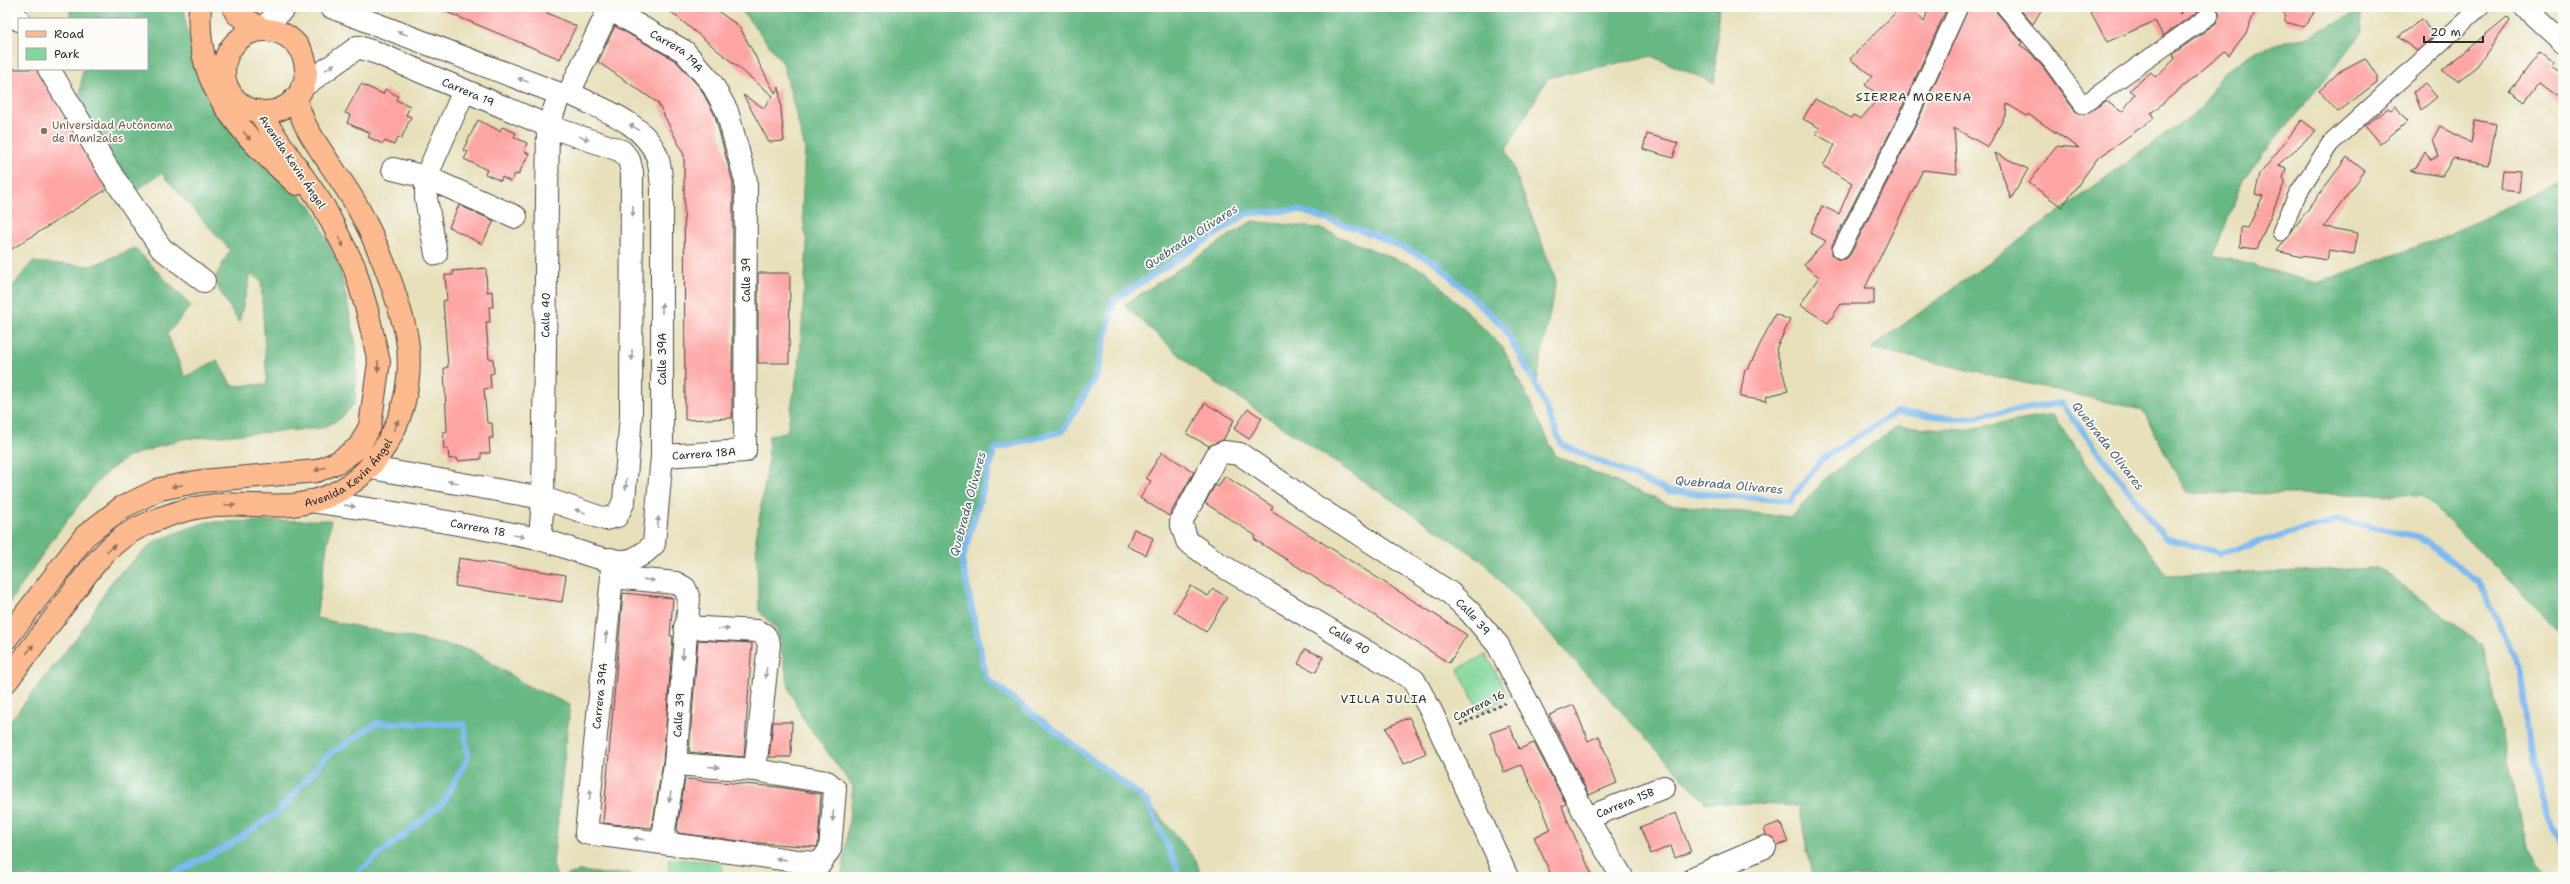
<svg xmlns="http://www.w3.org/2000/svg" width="2570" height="884" viewBox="0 0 2570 884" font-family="'Shantell Sans',sans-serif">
<rect width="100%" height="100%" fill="#fdfcf7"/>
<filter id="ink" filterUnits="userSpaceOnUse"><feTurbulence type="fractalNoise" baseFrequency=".025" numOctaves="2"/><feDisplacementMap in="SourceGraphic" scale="8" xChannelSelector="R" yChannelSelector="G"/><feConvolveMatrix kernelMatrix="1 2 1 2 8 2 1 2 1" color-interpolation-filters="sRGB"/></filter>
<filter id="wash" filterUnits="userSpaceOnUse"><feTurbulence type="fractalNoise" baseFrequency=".012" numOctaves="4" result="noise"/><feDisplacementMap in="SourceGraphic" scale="16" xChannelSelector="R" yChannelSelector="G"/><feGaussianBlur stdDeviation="0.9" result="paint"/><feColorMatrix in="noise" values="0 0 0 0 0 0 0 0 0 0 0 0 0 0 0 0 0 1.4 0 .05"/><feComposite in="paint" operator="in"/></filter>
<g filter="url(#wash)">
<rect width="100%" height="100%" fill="#e7e0bb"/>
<path fill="#81d79c" stroke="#568164" d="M1486 654 1509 697 1480 712 1458 669Z
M669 859 722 862 721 877H668Z"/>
<path fill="#68b884" stroke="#4a7258" d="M69 7H184L187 31 197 64 255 157 313 208 340 269 357 349 355 403 340 419 322 428 182 439 130 456 109 470 93 487 55 536 7 606V294L32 262 91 266 135 248 191 306 167 334 185 377 217 360 232 386 267 384 261 281 251 274 239 322 219 290 216 276 230 250 161 173 132 193 79 101 83 69H147V19H71Z
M739 7H1719L1714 83 1651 56 1548 78 1506 149 1556 280 1536 385 1504 327 1435 262 1374 235 1299 210 1248 213 1114 300 1096 376 1063 431 995 449 962 561 986 678 1148 802 1196 860 1201 877H840L843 870 853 787 803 719 790 691 777 630 759 611 756 539 768 463 769 435 787 432 800 357 807 244 802 209 805 149 783 63Z
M2360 11 2362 34 2243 179 2214 255 2317 283 2443 237 2563 180V634L2422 495 2186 493 2143 410 1871 348 2203 107 2220 74 2258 50 2308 36Z
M1252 221 1318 228 1426 271 1503 348 1556 456 1667 504 1791 517 1831 473 1898 426 1962 430 2053 415 2166 576 2378 568 2483 645 2527 847 2547 877 2383 875 1812 877 1799 806 1705 802 1480 559 1194 368 1124 305Z
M331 520 316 618 471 650 526 685 570 705 553 864 557 877H7V725L80 633 114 578 155 541 206 522Z
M580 871 604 874 630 873 631 877H562Z"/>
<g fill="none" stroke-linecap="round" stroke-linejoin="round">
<path stroke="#7ebaf0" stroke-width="6" d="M166 877 224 848 277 813 327 756 377 723 464 724 468 757 444 802 352 877
M1181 877 1148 802 986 678 962 560 995 449 1063 431 1096 376 1114 300 1248 213 1299 210 1374 235 1435 262 1504 327 1536 385 1562 445 1668 491 1790 501 1822 459 1897 412 1961 419 2061 403 2165 538 2221 553 2338 520 2420 537 2479 582 2520 668 2532 763 2551 829 2563 846"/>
</g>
<g id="blocks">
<path fill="#fda5a4" d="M534 7 576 26 560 59 437 8Z
M665 7H712L739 26 775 93 779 87 784 141 769 142 743 95 764 108 773 96Z
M1901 7H1911L1924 22 1929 7 1947 8 1897 119 1832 245V255L1837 259H1846L1850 255 1915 127 1969 7H1995L1997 13 2022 42 2020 45 2030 52 2043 67 2075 111 2084 115 2106 101 2122 112 2135 94 2130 90 2151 72 2155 77 2175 59 2173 54 2216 23 2220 14 2216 7H2257L2246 33 2229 55 2225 51 2151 113 2154 118 2097 159 2062 207 2029 183 2056 146 2079 148 2028 114 2027 116 2007 104 2006 114 1988 147 1954 128 1957 174 1923 170 1865 288H1874V304H1841L1828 323 1800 305 1819 277 1804 265 1826 241 1810 233 1822 206 1839 214 1852 183 1823 166 1835 145 1816 134 1820 128 1803 119 1815 99 1851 118 1853 115 1861 119 1880 96 1865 85 1872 76 1850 59Z
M2018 7H2043L2033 24Z
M2088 7H2204L2163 36 2155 21 2107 42Z
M2283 7H2318L2304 27 2285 22Z
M2507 17 2510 21 2477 66 2458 81 2442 70Z
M2422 19 2434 36 2417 51 2398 37Z
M615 26 676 61 701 89 715 116 733 183 732 418 685 420 684 155 658 103 598 62Z
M2540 52 2554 63 2551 67 2563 75V101L2539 83 2525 102 2510 91Z
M2365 58 2377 76V82L2338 112 2319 91 2340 71Z
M7 69H36L107 189 7 252Z
M2425 83 2437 97 2421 110 2414 92Z
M361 84 383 94 385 89 398 96 396 100 410 106 406 115 411 117 401 139 398 137 394 145 385 141 383 144 368 137 370 133 347 123 350 115 345 113Z
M2396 106 2407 122 2380 144 2365 126 2388 108 2391 110Z
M478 120 500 131 502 127 516 133 514 137 527 143 524 151 529 154 518 175 515 174 511 182 502 177 501 181 485 174 487 170 464 159 468 152 463 150Z
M2302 120 2316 131 2278 165 2286 168 2283 178 2285 181 2257 249 2240 247 2241 227 2248 228 2263 196 2255 194 2260 174Z
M2475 120 2496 124 2489 165 2453 159 2442 176 2410 171 2416 168 2425 151 2431 160 2439 156 2433 139 2440 126 2471 143Z
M1647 134 1678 143 1673 158 1643 149Z
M1995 153 2028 169 2011 199Z
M2347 157 2365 171 2324 227 2358 233 2354 254 2329 250 2327 260 2302 256V257L2277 251Z
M2503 170 2521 171 2519 192 2501 190Z
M459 205 494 221 482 244 449 227Z
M486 268 487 292 492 291 493 307H489L490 322H486L489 359 493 358 494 373 490 374 491 388 484 389 487 423H492L493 438H489L490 453H481V459L458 461 457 458 449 459 448 449H444L443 432H447L444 368 448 367 443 301 447 300 445 275H453V271Z
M758 273H790L789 363H758Z
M1775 314 1790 320 1776 349 1788 391 1767 396 1766 401 1740 397 1745 369H1748Z
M1205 403 1234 420 1223 440 1209 446 1187 434Z
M1248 409 1262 418 1249 439 1234 429Z
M1162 452 1194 472 1169 516 1140 498 1151 481 1146 478Z
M1225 476 1273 507 1271 510 1467 635 1449 663 1254 539 1256 536 1205 503 1215 485 1218 487Z
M1134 529 1153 538 1146 555 1127 546Z
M459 558 566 575 562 602 455 586Z
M1191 586 1208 596 1213 589 1227 597 1206 632 1174 612Z
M623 593 673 598 670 636H673L663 762 652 828 603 823Z
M698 640 752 643 744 757 689 752Z
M1305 649 1323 657 1316 672 1298 664Z
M1574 705 1588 741 1599 736 1617 783 1589 795 1549 715Z
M1409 717 1426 753 1403 764 1386 728Z
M773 722H792L791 757H769Z
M1510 726 1519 749 1534 743 1566 804 1562 806 1566 817 1593 877H1552L1534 837 1551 830 1543 810 1521 765 1504 772 1490 733Z
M685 779 778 787 821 794 818 845 816 847 747 842 678 833 677 829Z
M1676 813 1691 852 1675 858 1671 846 1651 854 1640 827Z
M1780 822 1788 842 1777 846 1776 842 1766 835 1764 828Z"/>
</g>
</g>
<g filter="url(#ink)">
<use href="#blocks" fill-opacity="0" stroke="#474641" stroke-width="1"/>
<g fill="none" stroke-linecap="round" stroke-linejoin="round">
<g stroke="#474641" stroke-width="19">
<path id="pedestrian" d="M2005 7 2051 61 2083 105 2210 15
M2281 232 2297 195 2330 144 2480 7
M1841 250 1906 123 1959 7"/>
</g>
<g stroke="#474641" stroke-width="24">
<g id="minor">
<path d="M2525 7 2563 42"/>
<path d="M7 12 14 14 19 20"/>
<path d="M262 29 285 7"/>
<path id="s1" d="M358 47 377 53 548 126 622 151 629 160 632 172 631 415 624 501 617 516 605 519 543 498 371 468"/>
<path d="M49 69 108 169 161 248 204 281"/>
<path d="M302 87 358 47"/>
<path id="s2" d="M569 93 609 9 684 51 711 82 727 111 746 181 745 451 662 456"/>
<path d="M393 169 426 177 516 217"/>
<path d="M436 254 426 198V177L464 91"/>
<path id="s3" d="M311 501C387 511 463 524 538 539 566 545 595 561 623 561 636 561 646 552 654 544L662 456V187C661 177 660 165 657 156 643 121 600 109 569 93L560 94 331 7"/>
<path id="s4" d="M540 539 543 498 548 126 560 94"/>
<path d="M611 559 612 577 586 833 820 864 830 849 835 789 827 782 755 770 675 764"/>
<path d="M612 577 676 583 685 588 689 599 675 764 662 842"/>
<path d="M685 627 757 631 765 635 769 644 755 770"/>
<path id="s5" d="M1587 818 1664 787"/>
<path id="s6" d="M1507 877 1432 713 1414 680 1216 562 1187 541 1181 522 1217 455 1224 452 1240 454 1312 504 1449 592 1470 612 1498 645 1587 818 1622 877"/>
<path d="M1695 877 1765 847"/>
</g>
</g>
<g stroke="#474641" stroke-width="24">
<g id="primary">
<path d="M200 7C194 87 242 135 297 184"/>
<path d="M233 7 237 14 262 29"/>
<circle cx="265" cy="71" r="41"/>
<path d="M7 638 85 536 121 508 160 489 201 481 317 471 338 462 359 447 370 426 379 362 367 310 354 266 324 207 258 111"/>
<path id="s7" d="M7 681C26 655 45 630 64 605 84 578 103 547 134 530 159 517 187 508 215 505 241 503 267 507 292 505 340 500 374 472 394 430 409 399 413 358 404 325 393 283 378 244 357 206 342 180 323 156 308 130 302 120 299 108 295 98"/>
</g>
</g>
<path stroke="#474641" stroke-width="2.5" stroke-dasharray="3 3" stroke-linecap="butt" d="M2177 7 2181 14
M1460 725 1505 703"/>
<use href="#pedestrian" stroke="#fff" stroke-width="17"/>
<use href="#minor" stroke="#fff" stroke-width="22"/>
<use href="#primary" stroke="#fcba8e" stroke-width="22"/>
</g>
<defs><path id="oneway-solid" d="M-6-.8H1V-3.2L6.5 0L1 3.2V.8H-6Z"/></defs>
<g fill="#a0a0a0">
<use href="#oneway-solid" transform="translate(402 33) rotate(-159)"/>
<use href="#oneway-solid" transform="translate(330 67) rotate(-35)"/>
<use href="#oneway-solid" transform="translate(523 80) rotate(-159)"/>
<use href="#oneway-solid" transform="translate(634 127) rotate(-149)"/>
<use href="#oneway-solid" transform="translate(584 138) rotate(19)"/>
<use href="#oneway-solid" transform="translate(633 211) rotate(89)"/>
<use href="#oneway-solid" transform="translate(662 308) rotate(-90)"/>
<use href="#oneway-solid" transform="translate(632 355) rotate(90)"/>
<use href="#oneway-solid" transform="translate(453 482) rotate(-170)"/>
<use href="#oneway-solid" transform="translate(626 484) rotate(95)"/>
<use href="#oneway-solid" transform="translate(350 506) rotate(8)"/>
<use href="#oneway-solid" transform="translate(580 511) rotate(-161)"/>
<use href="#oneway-solid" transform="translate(658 522) rotate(-85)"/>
<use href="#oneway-solid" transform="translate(519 536) rotate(10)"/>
<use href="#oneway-solid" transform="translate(649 580) rotate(6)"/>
<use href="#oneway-solid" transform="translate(724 629) rotate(3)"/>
<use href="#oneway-solid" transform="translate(606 637) rotate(-84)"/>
<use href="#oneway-solid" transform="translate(683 654) rotate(94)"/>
<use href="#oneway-solid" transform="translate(766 673) rotate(97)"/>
<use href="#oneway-solid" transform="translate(714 767) rotate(5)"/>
<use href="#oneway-solid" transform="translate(590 795) rotate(-84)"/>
<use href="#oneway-solid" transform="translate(670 797) rotate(99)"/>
<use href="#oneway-solid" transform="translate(833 816) rotate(95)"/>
<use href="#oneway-solid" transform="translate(639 839) rotate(-173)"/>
<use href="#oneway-solid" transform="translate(781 859) rotate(-172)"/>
</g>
<g fill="#94725c">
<use href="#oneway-solid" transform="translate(247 136) rotate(50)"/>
<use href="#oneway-solid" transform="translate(341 242) rotate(63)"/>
<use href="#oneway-solid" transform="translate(378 366) rotate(91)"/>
<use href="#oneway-solid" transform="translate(396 425) rotate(-66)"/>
<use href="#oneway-solid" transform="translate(320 469) rotate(162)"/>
<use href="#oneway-solid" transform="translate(177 486) rotate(168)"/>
<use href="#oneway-solid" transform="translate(230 505)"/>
<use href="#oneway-solid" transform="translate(111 548) rotate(-39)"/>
<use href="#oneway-solid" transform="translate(30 649) rotate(-53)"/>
</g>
</g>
<circle fill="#8d6e63" stroke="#fdfcf7" stroke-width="1.5" cx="44" cy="131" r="4"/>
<g text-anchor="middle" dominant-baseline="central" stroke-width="3.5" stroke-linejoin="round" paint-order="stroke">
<g font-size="11" fill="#2b2b2b" stroke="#fdfcf7">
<text stroke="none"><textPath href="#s2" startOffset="173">Carrera 19A</textPath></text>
<text stroke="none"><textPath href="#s1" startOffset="119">Carrera 19</textPath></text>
<text transform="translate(292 162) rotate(56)">Avenida Kevin Ángel</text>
<text transform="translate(746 280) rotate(-90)">Calle 39</text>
<text stroke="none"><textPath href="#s4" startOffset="224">Calle 40</textPath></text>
<text transform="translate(662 359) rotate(-90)">Calle 39A</text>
<text transform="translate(704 454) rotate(-4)">Carrera 18A</text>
<text stroke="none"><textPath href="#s7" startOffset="428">Avenida Kevin Ángel</textPath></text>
<text stroke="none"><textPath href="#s3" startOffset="169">Carrera 18</textPath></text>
<text stroke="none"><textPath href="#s6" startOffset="889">Calle 39</textPath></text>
<text transform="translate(1349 640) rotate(31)">Calle 40</text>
<text transform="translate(600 696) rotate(-84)">Carrera 39A</text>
<text transform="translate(1479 706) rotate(-26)">Carrera 16</text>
<text transform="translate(679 715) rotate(-86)">Calle 39</text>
<text stroke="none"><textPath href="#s5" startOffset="41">Carrera 15B</textPath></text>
</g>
<g font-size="11" fill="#785e54" stroke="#fdfcf7" text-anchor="start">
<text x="52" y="125">Universidad Autónoma<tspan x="52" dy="13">de Manizales</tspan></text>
</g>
<g font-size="12" letter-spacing="1" fill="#2b2b2b" stroke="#fdfcf7">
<text x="1914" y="97">SIERRA MORENA</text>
<text x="1384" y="699">VILLA JULIA</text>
</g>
<g font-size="12" font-style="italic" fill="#485d70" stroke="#fdfcf7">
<text transform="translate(1191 237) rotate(-33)">Quebrada Olivares</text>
<text transform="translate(2108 446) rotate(52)">Quebrada Olivares</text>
<text transform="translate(1729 485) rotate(5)">Quebrada Olivares</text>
<text transform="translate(968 504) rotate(-75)">Quebrada Olivares</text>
</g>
</g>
<rect width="2570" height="884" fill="none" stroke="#fdfcf7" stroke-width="24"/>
<rect x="18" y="18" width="130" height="52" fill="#fdfcf7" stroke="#a9a8a5"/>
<rect x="26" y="31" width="20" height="6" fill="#fcba8e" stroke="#a9a8a5"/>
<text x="54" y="38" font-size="12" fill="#2b2b2b">Road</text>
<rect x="26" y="48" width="20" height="12" fill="#81d79c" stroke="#a9a8a5"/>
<text x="54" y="58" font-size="12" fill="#2b2b2b">Park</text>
<path d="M2424 36v6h59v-6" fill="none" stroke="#2b2b2b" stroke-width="2"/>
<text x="2430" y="36" font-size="12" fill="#2b2b2b" stroke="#fdfcf7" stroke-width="3" paint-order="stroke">20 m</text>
</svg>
